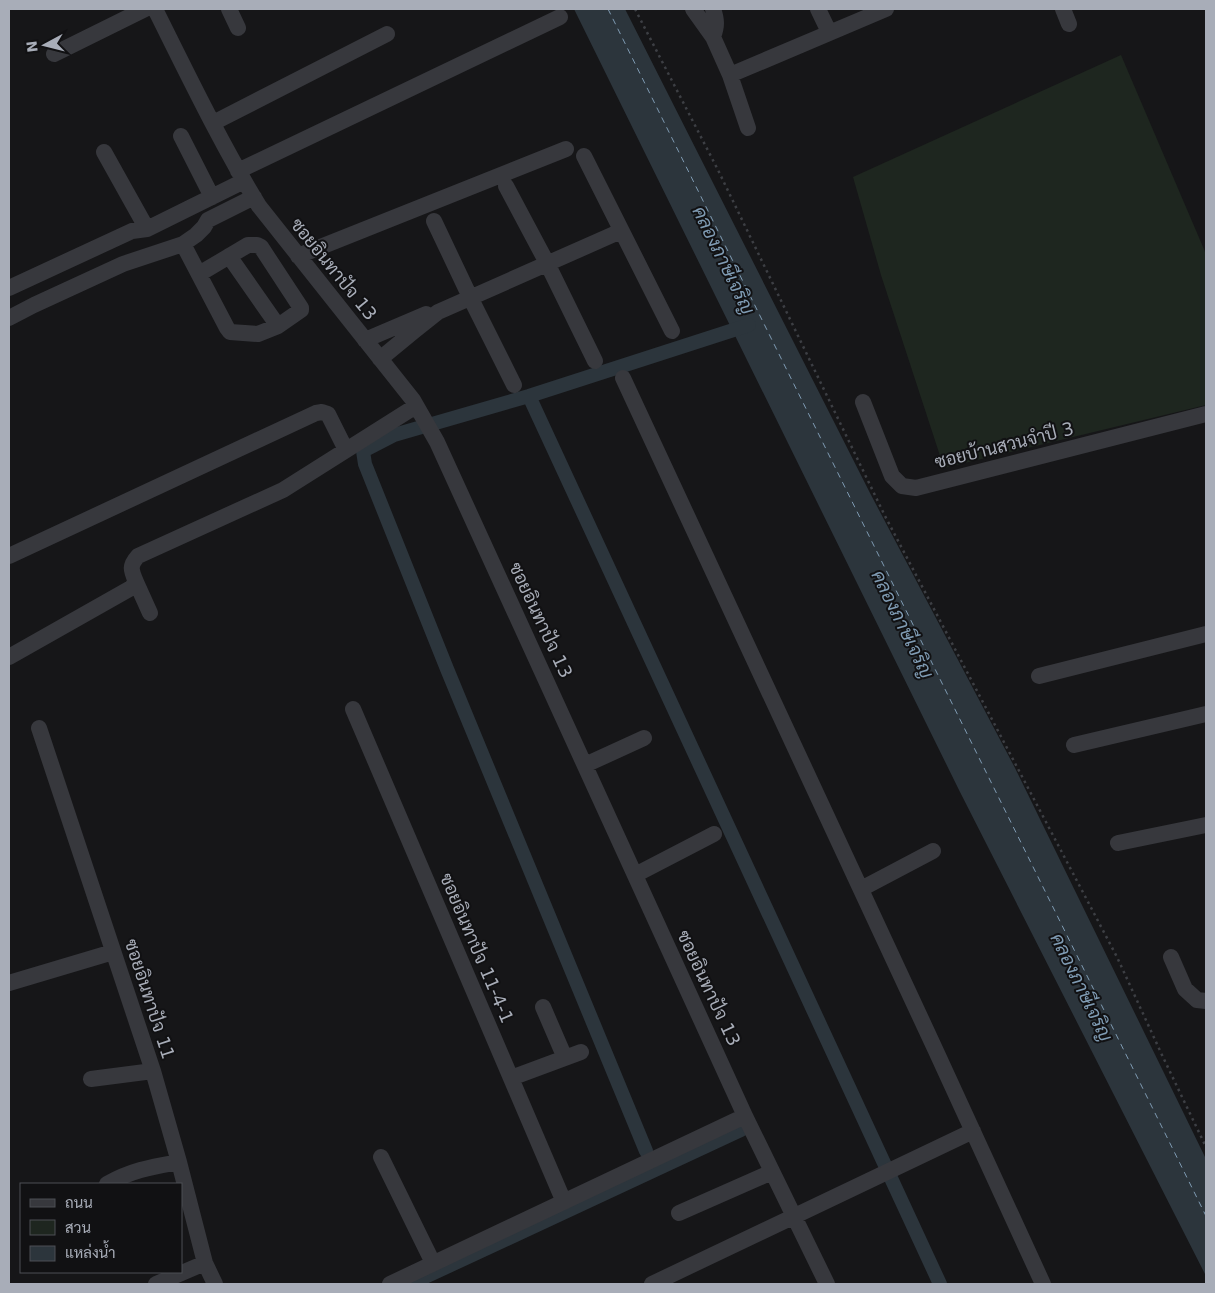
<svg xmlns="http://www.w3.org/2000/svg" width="1215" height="1293" viewBox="0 0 1215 1293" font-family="'DejaVu Sans',Sarabun,sans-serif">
<rect width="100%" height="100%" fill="#161618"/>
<path fill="#1e261f" d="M1121 55 1206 254V405L944 468 881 275 853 177Z"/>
<path fill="#2c353c" d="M574 9H625L870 493 1015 768 1206 1159V1276L960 792Z"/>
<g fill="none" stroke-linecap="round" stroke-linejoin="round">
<path stroke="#2c353c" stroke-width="14" d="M529 396 940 1284
M646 1151 447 669 365 464 363 451 394 435 529 396 749 325
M410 1284 741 1130"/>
<path stroke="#7f9bb3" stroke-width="1" stroke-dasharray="6 5" stroke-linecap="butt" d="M608 9 1206 1216"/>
<path stroke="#3d3f44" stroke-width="2.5" stroke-dasharray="2.5 4" stroke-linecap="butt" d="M635 9 718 170 885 516 1117 957 1162 1055 1206 1147"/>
<path stroke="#37383d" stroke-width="16" d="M155 9C188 75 220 142 259 206L413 400 437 442 745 1116 827 1284
M229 9 238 28
M693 9 713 37 730 75 748 128
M818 9 829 32
M1063 9 1069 24
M713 37C717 26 717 20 713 9
M54 54 145 9
M730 75 886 9
M213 123 387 34
M181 136 212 197
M104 152 147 229
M584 156 672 331
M238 171 560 17
M506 186 547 263 595 361
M434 221 470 297 514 385
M183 244 227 328 230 332 258 334 278 326 301 310V308L261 247 257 245H248L199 274
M229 256 278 326
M298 256 566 149
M9 288 132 231 147 229 244 181
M9 318 34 305 123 264 183 244 196 235 204 227 208 220 254 197
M365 340 426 314
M380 359 414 331 438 312 621 231
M623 378 936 1051 1043 1284
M863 402 892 476 902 486 916 488 1206 414
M9 556 316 413 322 412 328 414 346 450
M136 582 150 613
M9 657 131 588 136 582C131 570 129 566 138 556L283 490 416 406
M1039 676 1206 634
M353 709 564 1202
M39 728 153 1071 179 1162 205 1263 215 1284
M1074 745 1206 714
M585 765 644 738
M1118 843 1206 825
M635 875 714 834
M861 889 933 851
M1171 957 1185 989 1197 1000 1206 1001
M9 983 113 952
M543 1007 565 1058
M511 1078 581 1052
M91 1079 153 1071
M381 1157 433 1263
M107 1184C132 1170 151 1167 179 1162
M679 1213 772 1172
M156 1284 205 1263
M390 1284 745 1116
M652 1284 973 1131"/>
</g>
<g text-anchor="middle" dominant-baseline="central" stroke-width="4" stroke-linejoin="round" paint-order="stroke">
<g font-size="18" fill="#a8adb8" stroke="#111113">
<text transform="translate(334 269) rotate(51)">ซอยอินทาปัจ 13</text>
<text transform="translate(1004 445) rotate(-14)">ซอยบ้านสวนจำปี 3</text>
<text transform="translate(541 620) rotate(65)">ซอยอินทาปัจ 13</text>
<text transform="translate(477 948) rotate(67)">ซอยอินทาปัจ 11-4-1</text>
<text transform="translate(709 988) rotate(65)">ซอยอินทาปัจ 13</text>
<text transform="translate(150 999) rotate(72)">ซอยอินทาปัจ 11</text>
</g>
<g font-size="19" font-style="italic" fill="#7f9bb3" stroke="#111113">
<text transform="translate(724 260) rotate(64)">คลองภาษีเจริญ</text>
<text transform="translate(903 624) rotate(64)">คลองภาษีเจริญ</text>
<text transform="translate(1082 987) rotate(64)">คลองภาษีเจริญ</text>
</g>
</g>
<rect width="1215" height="1293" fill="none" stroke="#a8adb8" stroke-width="20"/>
<rect x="20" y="1183" width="162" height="90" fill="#111113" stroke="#4d4f55"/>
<rect x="30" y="1199" width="25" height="8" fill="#37383d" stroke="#4d4f55"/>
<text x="65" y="1208" font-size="15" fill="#a8adb8">ถนน</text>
<rect x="30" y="1220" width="25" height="15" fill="#1e261f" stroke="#4d4f55"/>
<text x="65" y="1233" font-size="15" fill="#a8adb8">สวน</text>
<rect x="30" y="1246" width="25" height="15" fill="#2c353c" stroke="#4d4f55"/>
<text x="65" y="1258" font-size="15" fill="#a8adb8">แหล่งน้ำ</text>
<g transform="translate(45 45) rotate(263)" stroke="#111113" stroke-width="4" paint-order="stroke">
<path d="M0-4L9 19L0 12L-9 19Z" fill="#a8adb8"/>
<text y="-8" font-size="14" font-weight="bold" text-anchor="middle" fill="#a8adb8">N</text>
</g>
</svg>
